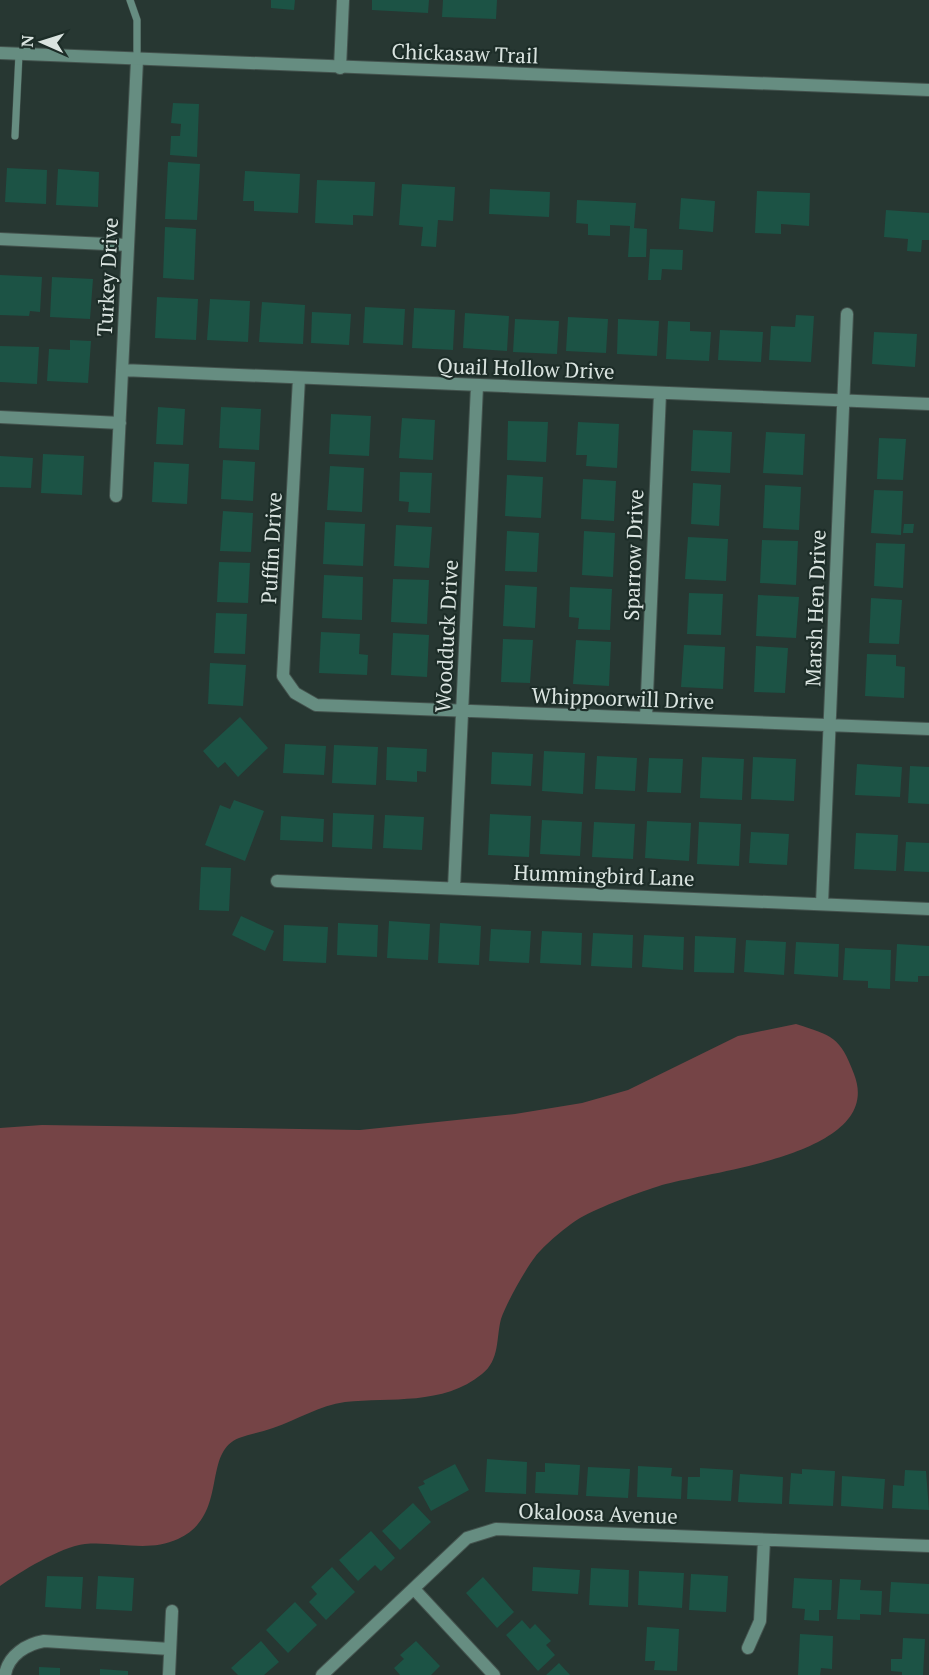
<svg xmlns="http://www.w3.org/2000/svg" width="929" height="1675" viewBox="0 0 929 1675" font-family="'PT Serif',serif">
<rect width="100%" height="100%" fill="#273732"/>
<path fill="#754446" d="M796 1024C832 1036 840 1036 854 1074 886 1155 709 1171 662 1185 640 1192 599 1207 580 1218 568 1225 543 1246 535 1257 525 1270 506 1304 501 1319 496 1338 500 1360 482 1374 443 1406 391 1397 345 1402 320 1405 297 1420 273 1428 262 1432 250 1434 239 1438 201 1453 230 1515 178 1539 148 1553 116 1541 85 1544 60 1547 20 1572 0 1586V1128L42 1125 360 1130 515 1114 582 1103 628 1090 738 1036Z"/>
<path fill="#1c5345" d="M271 0H295L294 10 271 8Z
M372 0H429L428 13 372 10Z
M443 0H497L496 19 442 17Z
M173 103 199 104 197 157 170 155 171 136H180L181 124 171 123Z
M168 162 200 164 197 220 165 219Z
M7 168 47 170 46 204 5 202Z
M58 169 99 172 98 207 56 205Z
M245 171 300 174 298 213 254 211V201H243Z
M317 180 375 182 373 216 353 215V225L315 223Z
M402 184 455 187 453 221 438 220 436 247 421 246 423 227 399 225Z
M490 189 550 192 549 217 489 214Z
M757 191 810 193 809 226 781 224V234L755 233Z
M681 198 715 201 713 232 679 229Z
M577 200 636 203 634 228 647 229 646 257H628L630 226 610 225V236L588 235V224L576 223Z
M886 210 929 213V240H922L921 252 907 251 908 239 884 237Z
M165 227 196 229 194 280 163 278Z
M650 249 683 250 682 270 662 269 661 280H648Z
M0 275 42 277 40 312 30 311 29 316 0 315Z
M52 277 93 279 90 319 50 317Z
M157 297 198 299 196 340 155 338Z
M210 299 250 301 248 342 207 340Z
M262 302 305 305 303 344 259 342Z
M365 307 405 309 403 345 363 343Z
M414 308 455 310 453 350 412 348Z
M312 312 351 314 349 345 311 343Z
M465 313 509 316 507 351 463 348Z
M796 315 814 316 811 362 769 360 771 326 795 327Z
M568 317 608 319 606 353 566 351Z
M515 319 559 321 557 354 513 352Z
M618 319 659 321 657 356 617 354Z
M668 321 690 322V331L711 332 709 361 666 359Z
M720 330 763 332 761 362 718 360Z
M874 332 917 334 915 367 872 364Z
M70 340 91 341 88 383 47 381 49 349 70 350Z
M0 346 39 347 37 384 0 382Z
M158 407 185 409 183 445 156 444Z
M221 407 261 409 259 450 219 448Z
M331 414 371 416 369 456 329 454Z
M402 418 435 420 433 460 399 458Z
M508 421 548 422 546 462 507 460Z
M578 422 619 424 617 468 586 466 587 455H576Z
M693 430 732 432 730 473 691 471Z
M766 432 805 434 803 475 763 473Z
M879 438 906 439 903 480 877 479Z
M43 454 84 456 82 495 41 493Z
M0 456 33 458 31 488 0 487Z
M223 460 255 462 253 501 221 499Z
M154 462 189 464 187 504 152 502Z
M330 466 364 468 362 512 327 510Z
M400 472 432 473 430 513 408 512 409 502 399 501Z
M507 475 543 477 541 518 505 516Z
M583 479 616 481 614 521 581 519Z
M693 483 721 485 719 526 691 524Z
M765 485 801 487 799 530 763 528Z
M874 490 903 491 901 535 871 533Z
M223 511 253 513 251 552 220 551Z
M325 522 365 524 363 566 323 564Z
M904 524H914L913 533H903Z
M396 525 432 527 429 568 394 566Z
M507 531 539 533 537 572 505 571Z
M584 531 615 533 613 577 582 575Z
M688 537 728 539 726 581 685 579Z
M762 540 798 541 796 585 760 583Z
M876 543 905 544 903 588 874 586Z
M219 562 250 563 248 603 217 602Z
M324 575 363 577 362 620 322 618Z
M393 579 429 580 427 624 391 622Z
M505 585 537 587 535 628 503 626Z
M570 587 612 589 610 630 578 629 579 618 569 617Z
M689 593 723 594 721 635 687 634Z
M758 595 799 597 796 638 756 636Z
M871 598 902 600 899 644 869 643Z
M216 613 247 614 245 654 214 653Z
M321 632 360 634 359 654 368 655 367 675 319 673Z
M393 633 429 635 427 677 391 675Z
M503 639 533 640 530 683 501 682Z
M576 640 611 642 609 686 573 684Z
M684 645 725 647 723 689 681 687Z
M756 646 788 648 785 693 754 692Z
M867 654 896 655V666L905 667 904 698 865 696Z
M210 663 246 665 243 706 208 704Z
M240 717 268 748 238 777 225 762 218 768 203 751Z
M285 744 326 746 324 775 283 773Z
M334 745 378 747 376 785 332 783Z
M387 747 427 749 426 772 417 771V782L386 780Z
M544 751 585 753 583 794 542 791Z
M492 752 533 754 531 786 491 784Z
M597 756 637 758 635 791 595 789Z
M702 757 744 759 742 800 700 798Z
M753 757 796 759 794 801 751 799Z
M649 758 683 759 681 793 647 792Z
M857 764 902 767 900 797 855 795Z
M910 766 929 767V804L908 803Z
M234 800 264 811 245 861 205 845 220 805 230 809Z
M333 813 374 815 372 849 332 847Z
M490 814 531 816 529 857 488 855Z
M385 815 424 817 422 850 383 848Z
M281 816 324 819 323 842 280 840Z
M542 820 582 822 580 856 540 854Z
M647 821 691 823 689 861 645 858Z
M594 822 635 824 633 859 592 857Z
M699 822 741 824 739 866 697 864Z
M751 832 789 834 787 865 749 863Z
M856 833 898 835 896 871 854 869Z
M906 842 929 843V872L904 871Z
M201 867 231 868 229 911 199 910Z
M241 916 274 931 265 951 232 935Z
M389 921 430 924 428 960 387 958Z
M338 923 378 925 377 957 337 955Z
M440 923 481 926 479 965 438 963Z
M284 925 328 927 326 963 283 961Z
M491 929 531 931 529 963 489 961Z
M542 931 582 933 581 965 540 963Z
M593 933 633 935 632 968 591 966Z
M644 935 684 937 683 970 642 967Z
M695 936 736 938 734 973 694 972Z
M746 940 786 942 784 975 744 972Z
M796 942 839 944 838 977 794 974Z
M897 944 929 946V976H918V982L895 981Z
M845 948 891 950 890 989 868 988V981L843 980Z
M487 1459 527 1462 526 1494 485 1492Z
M545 1463 580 1465 578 1495 535 1493 536 1472H545Z
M455 1464 469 1490 431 1511 418 1487 425 1484 423 1481Z
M638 1466 672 1468 671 1476 682 1477 681 1499 637 1497Z
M588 1467 630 1469 628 1498 586 1496Z
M700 1468 733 1470 731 1501 687 1499 688 1477H700Z
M802 1469 835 1471 833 1506 789 1504 791 1473 802 1474Z
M905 1470 926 1471 929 1510 892 1508 893 1485 904 1486Z
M740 1474 783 1477 782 1504 738 1502Z
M842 1476 885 1479 883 1509 841 1506Z
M413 1503 431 1522 400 1550 382 1531Z
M371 1531 395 1558 381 1571 375 1565 358 1581 339 1560Z
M332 1567 355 1592 326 1620 309 1602 317 1594 311 1587Z
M533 1567 580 1570 578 1594 532 1591Z
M591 1568 629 1570 628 1607 589 1605Z
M639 1571 684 1573 682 1608 638 1605Z
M691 1574 728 1576 726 1612 689 1610Z
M47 1576 83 1577 81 1609 45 1607Z
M98 1576 134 1578 132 1611 96 1609Z
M483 1577 514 1612 497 1628 466 1593Z
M794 1578 832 1580 831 1610H819V1621L804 1620 805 1609 792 1608Z
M840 1579 861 1580 860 1590 882 1591 881 1615 860 1614V1620L837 1619Z
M891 1582 929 1584V1614L889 1612Z
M295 1602 317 1625 288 1653 266 1630Z
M522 1620 530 1629 535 1624 551 1641 546 1645 555 1655 538 1671 506 1635Z
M647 1627 679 1629 677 1671 654 1670 655 1661H645Z
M800 1634 833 1636 832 1669 821 1668 820 1675H798Z
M903 1638 925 1639 923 1675H902V1672L891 1671V1659H902Z
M261 1641 279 1662 264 1675H238L231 1668Z
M416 1641 440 1666 431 1675H400L394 1668 404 1659 400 1655Z
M559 1663 570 1675H546Z
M39 1667 60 1668V1675H39Z
M100 1669 128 1671V1675H100Z"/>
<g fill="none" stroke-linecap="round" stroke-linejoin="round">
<g stroke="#44534e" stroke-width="8">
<path id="service" d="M130 0 137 20V60
M15 136 19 54"/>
</g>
<g stroke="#44534e" stroke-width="14">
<path id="minor" d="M340 68 343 0
M0 239 128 245
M122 370 929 404
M299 378 283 676 295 693 316 705 929 729
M0 417 120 423
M116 496 137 60
M646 718 660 393
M277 881 929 909
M454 888 477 386
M822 904 847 314
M414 1589 494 1675
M748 1648 760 1621 764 1540
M5 1675C8 1655 27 1644 44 1641L170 1649
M169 1675 172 1611
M322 1675 467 1538 496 1529 929 1546"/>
</g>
<g stroke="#44534e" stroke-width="14">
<path id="tertiary" d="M0 53 929 90"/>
</g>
<use href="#service" stroke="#668d81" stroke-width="7"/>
<use href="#minor" stroke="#668d81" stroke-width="12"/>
<use href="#tertiary" stroke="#668d81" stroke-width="12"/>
</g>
<g text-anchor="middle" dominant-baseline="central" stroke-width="4.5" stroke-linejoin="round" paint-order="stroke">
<g font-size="21" fill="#dae4e0" stroke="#1d2d28">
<text transform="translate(465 53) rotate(2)">Chickasaw Trail</text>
<text transform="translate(107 277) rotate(-87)">Turkey Drive</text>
<text transform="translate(526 368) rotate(2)">Quail Hollow Drive</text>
<text transform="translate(271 548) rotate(-87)">Puffin Drive</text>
<text transform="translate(633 555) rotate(-88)">Sparrow Drive</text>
<text transform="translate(815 608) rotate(-88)">Marsh Hen Drive</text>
<text transform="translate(446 636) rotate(-87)">Woodduck Drive</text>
<text transform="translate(623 698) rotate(2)">Whippoorwill Drive</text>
<text transform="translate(604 875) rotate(2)">Hummingbird Lane</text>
<text transform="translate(598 1513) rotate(2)">Okaloosa Avenue</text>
</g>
</g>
<g transform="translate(42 42) rotate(273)" stroke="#1d2d28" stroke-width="4.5" paint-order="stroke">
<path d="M0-4.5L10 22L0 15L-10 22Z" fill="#dae4e0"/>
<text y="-9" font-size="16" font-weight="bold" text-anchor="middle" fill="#dae4e0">N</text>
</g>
</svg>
